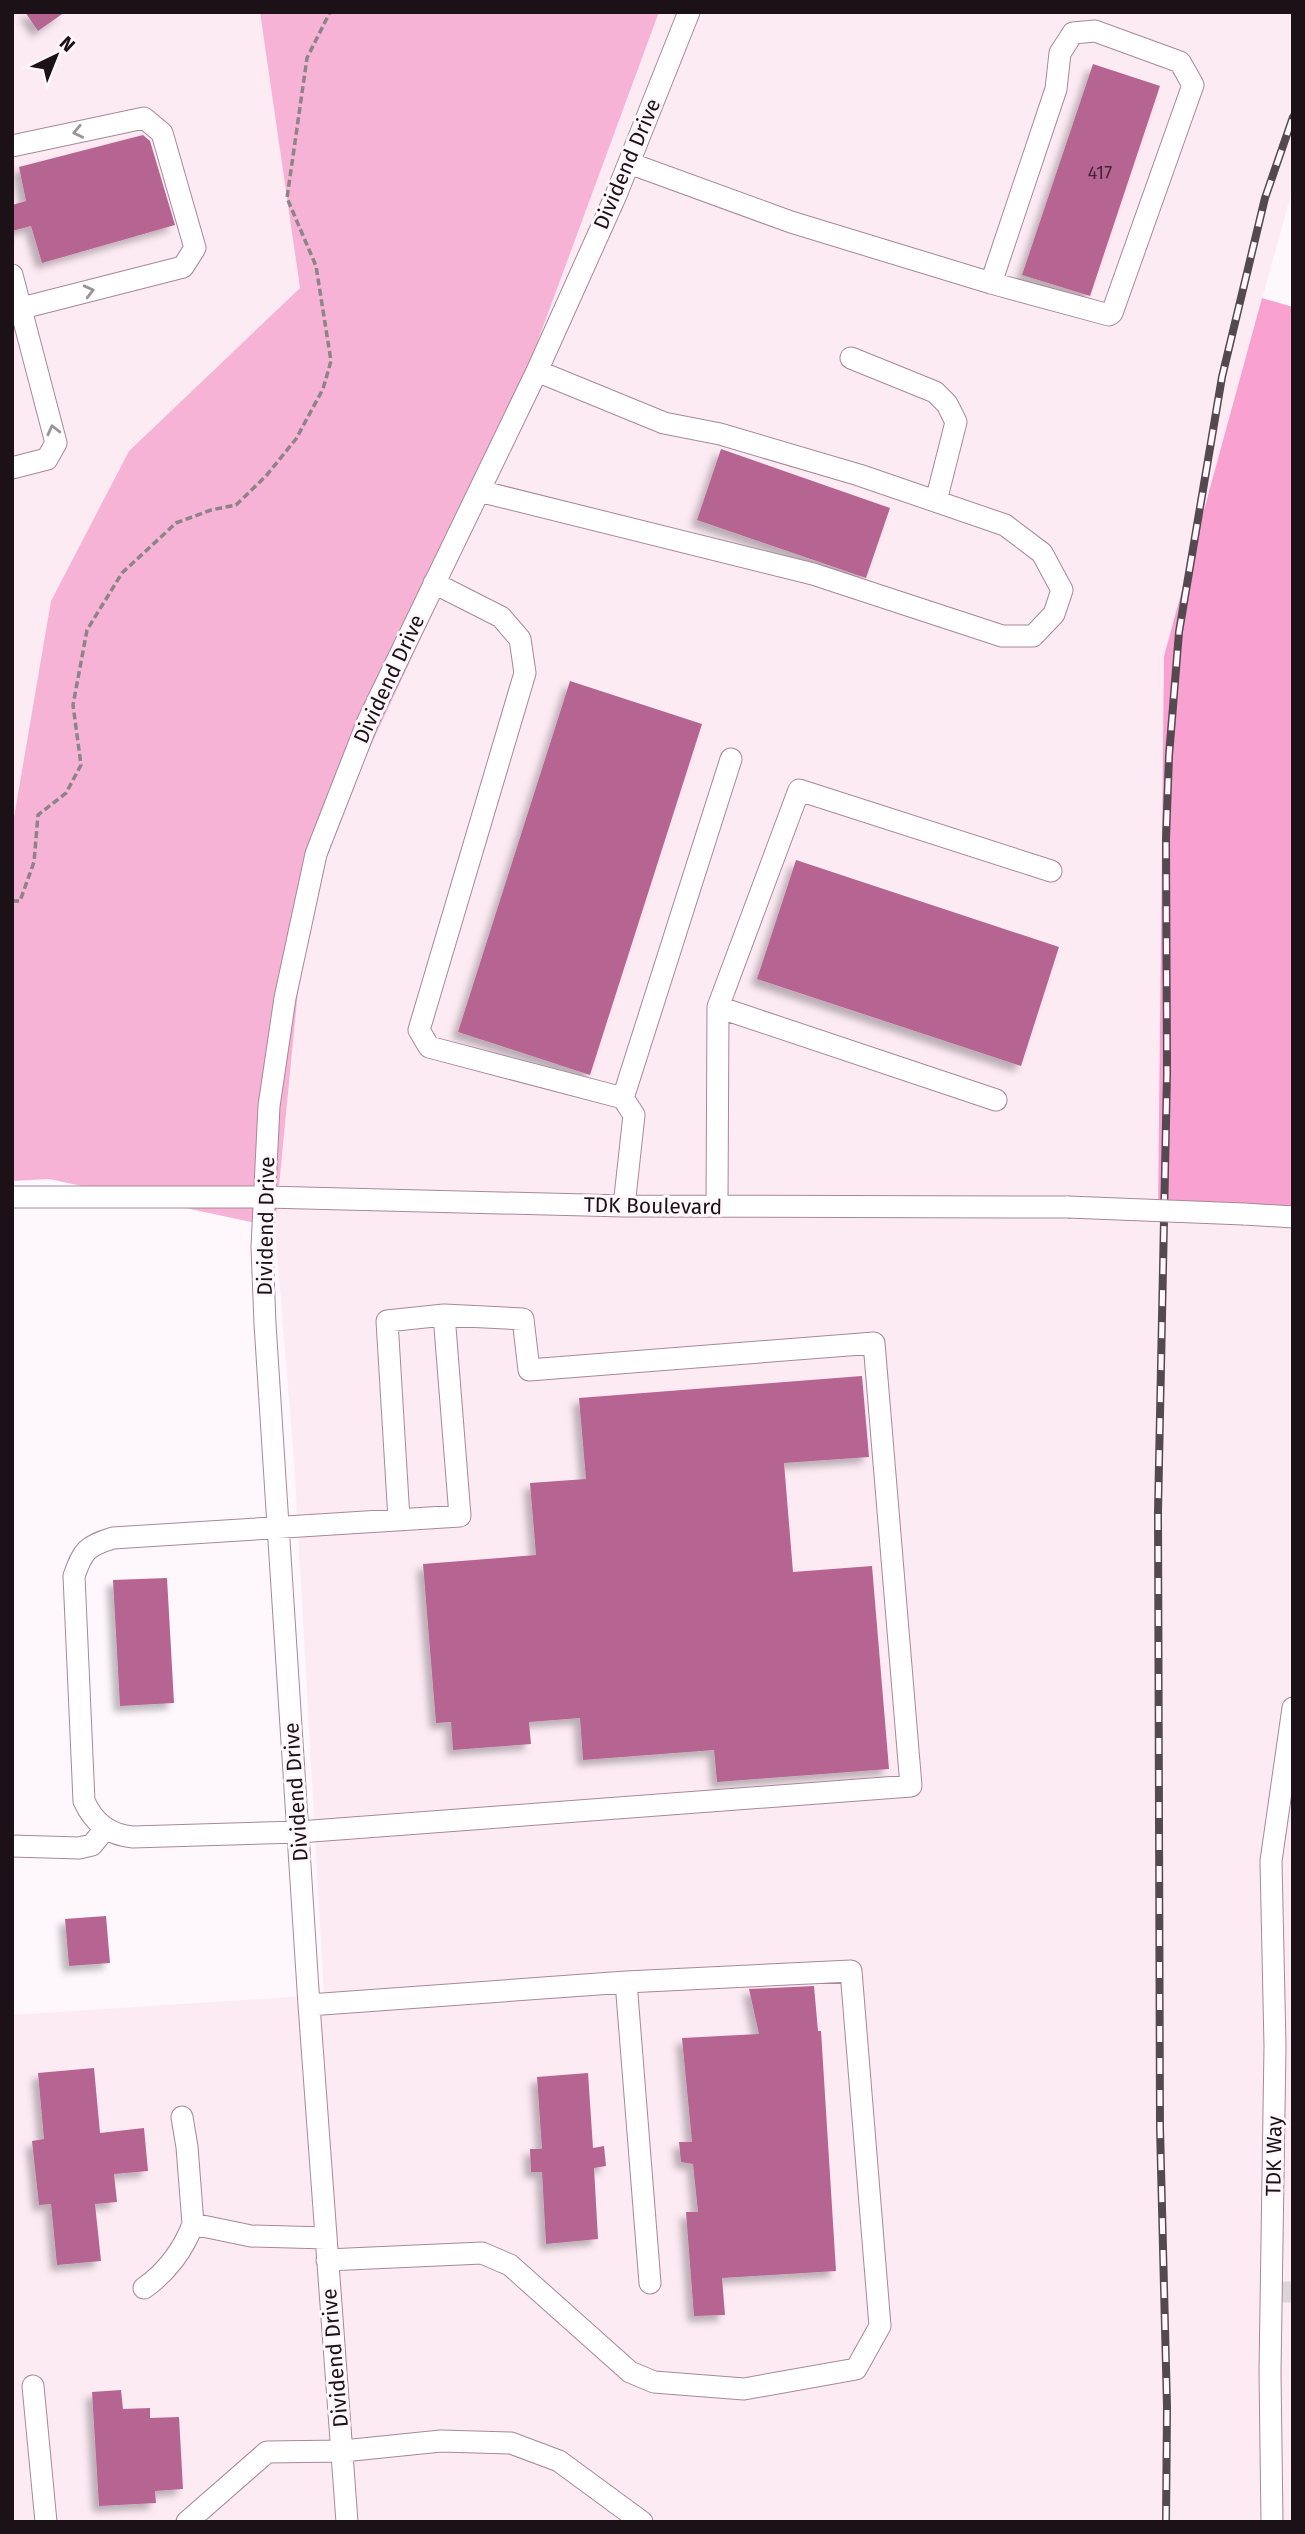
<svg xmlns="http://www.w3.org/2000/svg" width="1305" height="2534" viewBox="0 0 1305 2534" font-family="'Fira Sans',sans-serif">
<defs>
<filter id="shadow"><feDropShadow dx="-6" dy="6" stdDeviation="3.5" flood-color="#0004"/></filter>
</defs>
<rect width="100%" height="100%" fill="#fef7fb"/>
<path fill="#fdebf3" d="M12 12H260L300 288 129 451 51 602 12 829Z
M659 12H1293V187L1164 656 1293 1212V2522H12V2015L324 1995 294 1460 275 1227 309 878 456 563Z"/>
<path fill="#f6b3d6" d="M260 12H659L456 563 309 878 275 1227 49 1179 12 1181V829L51 601 129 451 300 288Z"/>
<path fill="#f9a2d1" d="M1262 298 1293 307V1212L1158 1211 1164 656Z"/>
<path fill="#b66592" filter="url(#shadow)" d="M25 12H65L38 31Z
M1093 64 1160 86 1090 296 1022 275Z
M143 135 150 141 175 225 42 263 31 226 12 231V205L26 201 19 167Z
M721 449 890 508 866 578 697 520Z
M570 681 702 724 590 1075 458 1032Z
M796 860 1059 947 1021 1066 757 979Z
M862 1376 869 1457 784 1463 793 1572 872 1566 889 1769 717 1782 714 1750 583 1760 580 1718 529 1722 531 1744 453 1750 451 1722 436 1723 423 1564 536 1555 530 1483 586 1479 579 1398Z
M167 1578 174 1703 120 1706 113 1580Z
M106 1916 110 1963 69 1966 65 1919Z
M814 1986 818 2031H821L836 2271 722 2278 725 2315 694 2316 686 2212H698L693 2164 681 2162 679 2142H692L682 2038 759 2034 749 1989Z
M94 2068 100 2133 144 2128 148 2171 114 2174 117 2202 95 2204 101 2261 57 2265 51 2204 39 2205 32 2141 44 2139 38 2073Z
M588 2073 593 2148 604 2146 606 2166 594 2168 598 2239 546 2244 542 2172H531L530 2149H542L537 2077Z
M121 2390 123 2409 150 2408V2418L179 2417 183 2489 155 2491 156 2503 99 2506 92 2392Z"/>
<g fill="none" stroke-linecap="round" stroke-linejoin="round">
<path stroke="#dcd4d9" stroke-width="21" stroke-dasharray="21 10" stroke-linecap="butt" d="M1271 2292H1293"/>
<g stroke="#a88898" stroke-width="23">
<path id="minor" d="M12 146 144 118 162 133 195 248 183 267 22 308
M629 163 791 222 991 283 1056 89 1060 53 1073 33 1095 31 1180 62 1193 85 1112 313 1109 315 991 283
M12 275 56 443 47 459 12 468
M851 358 935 392 947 404 956 422 936 501
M479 491 813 574 1002 636H1033L1054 614 1062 590 1042 553 1005 525 859 475 720 434 664 423 537 371
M434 583 501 617 520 639 525 673 419 1030 429 1047 623 1098 634 1115 624 1206
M718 1007 799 790 1051 871
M623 1098 731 759
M12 1197H266L624 1206 1068 1207
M717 1206 718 1007 996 1100
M1244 1214 1293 1217
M399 1519 387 1321 444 1315 460 1516 113 1538C87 1546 83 1550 74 1576L84 1801C94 1823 109 1835 133 1837L299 1832 911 1786 874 1343 529 1370 523 1319 444 1315
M12 1846 79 1848 92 1845 105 1829
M626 1982 650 2283
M309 2005 626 1982 851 1971 880 2326 856 2369 744 2389 654 2382 630 2372 510 2265 482 2253 327 2260
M182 2117 187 2147 193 2224 251 2236 326 2238
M144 2288C166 2273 184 2249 193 2224
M33 2386 46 2522
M187 2522 267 2452 343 2451 441 2441 511 2443 559 2461 642 2522
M347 2522 309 2005 265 1324 262 1247 269 1106 285 998 316 854 368 721 537 371 616 195 689 12
M1272 2522 1270 2372 1275 2046 1271 1861 1293 1708"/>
</g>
<path stroke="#8d8489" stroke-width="3.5" stroke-dasharray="7 3.5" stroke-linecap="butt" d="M12 901H20L34 862 38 815 66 793 81 765 73 705 87 630 122 573 176 523 211 510 236 505 266 476 296 439 323 389 331 361 316 266 287 198 307 58 330 12"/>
<use href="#minor" stroke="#fff" stroke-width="21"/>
<g stroke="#54494f" stroke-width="8">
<path id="rail" d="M1166 2522 1167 2407 1160 2128 1158 1512 1167 1074 1166 839 1169 756 1179 632 1222 377 1265 198 1293 117"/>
</g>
<use href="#rail" stroke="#fef7fb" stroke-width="5" stroke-dasharray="16" stroke-linecap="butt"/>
<g stroke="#a88898" stroke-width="23" stroke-linecap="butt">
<path id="minor-bridge" d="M1068 1207 1244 1214"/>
</g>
<use href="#minor-bridge" stroke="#fff" stroke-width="21"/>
</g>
<defs><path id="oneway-chevron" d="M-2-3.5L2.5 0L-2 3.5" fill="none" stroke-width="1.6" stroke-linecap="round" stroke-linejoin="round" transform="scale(1.75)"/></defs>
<g stroke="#999497">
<use href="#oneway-chevron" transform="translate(78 132) rotate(168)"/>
<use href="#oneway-chevron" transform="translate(89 291) rotate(-14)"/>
<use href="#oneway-chevron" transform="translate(53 430) rotate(-104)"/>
</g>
<g text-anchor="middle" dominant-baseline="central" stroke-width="6" stroke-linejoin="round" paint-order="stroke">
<g font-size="18" fill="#432636">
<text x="1100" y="173">417</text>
</g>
<g font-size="21" fill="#1d1118" stroke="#fef7fb">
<text transform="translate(627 164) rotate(-67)">Dividend Drive</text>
<text transform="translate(389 679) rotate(-65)">Dividend Drive</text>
<text transform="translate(653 1206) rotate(1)">TDK Boulevard</text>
<text transform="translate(266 1226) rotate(-89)">Dividend Drive</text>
<text transform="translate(296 1792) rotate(-94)">Dividend Drive</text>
<text transform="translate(1274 2156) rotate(-89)">TDK Way</text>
<text transform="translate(335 2358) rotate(-95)">Dividend Drive</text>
</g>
</g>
<rect width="1305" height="2534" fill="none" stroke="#1d1118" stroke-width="28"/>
<g transform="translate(56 56) rotate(43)" stroke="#fef7fb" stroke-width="5" paint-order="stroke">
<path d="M0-5L12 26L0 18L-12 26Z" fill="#1d1118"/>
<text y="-10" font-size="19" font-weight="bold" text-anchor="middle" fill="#1d1118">N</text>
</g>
</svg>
